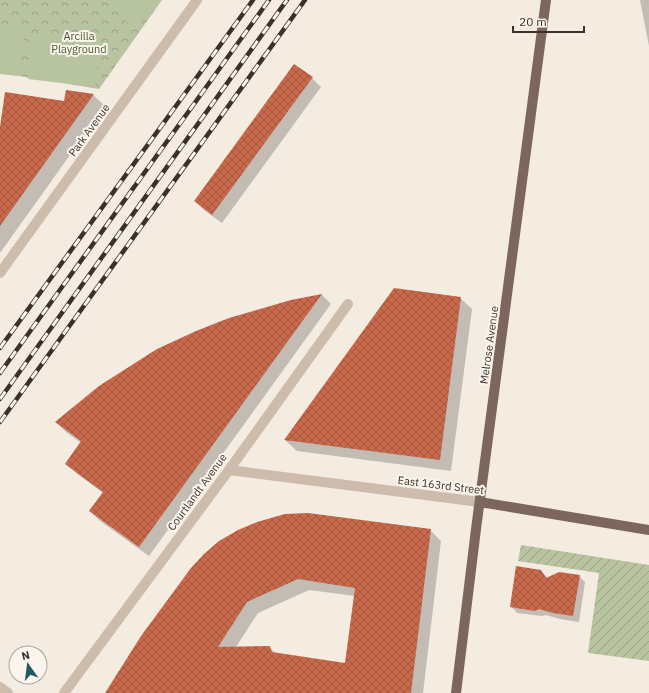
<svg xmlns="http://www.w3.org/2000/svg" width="649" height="693" viewBox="0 0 649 693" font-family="'IBM Plex Sans',sans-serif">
<defs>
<pattern id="forest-crowns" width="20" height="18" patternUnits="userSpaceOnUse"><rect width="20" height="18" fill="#b8c4a0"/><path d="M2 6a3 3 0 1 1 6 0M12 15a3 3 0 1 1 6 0" fill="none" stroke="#97a083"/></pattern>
<pattern id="garden-furrows" width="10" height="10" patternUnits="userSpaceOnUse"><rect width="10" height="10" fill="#b8c4a0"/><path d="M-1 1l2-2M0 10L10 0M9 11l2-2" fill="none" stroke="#97a083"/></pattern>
<pattern id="building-cross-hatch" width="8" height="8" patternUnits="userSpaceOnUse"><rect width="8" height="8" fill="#c8694b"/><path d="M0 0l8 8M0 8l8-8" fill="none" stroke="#a4573f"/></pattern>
</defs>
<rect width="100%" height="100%" fill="#f4ebe1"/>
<path fill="url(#forest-crowns)" d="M0 0H162L99 89 0 73Z"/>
<path fill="url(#garden-furrows)" d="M521 545 649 565V661L588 653 599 573 518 561Z"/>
<path fill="#b8c4a0" d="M123 0H155L133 28C123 21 119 12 123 0Z
M0 25 25 28 19 76 0 74Z
M34 33 101 41 95 87 28 79Z"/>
<path fill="#0003" fill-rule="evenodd" d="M640 0H649V46Z
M312 78 321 87 222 223 204 210 195 201Z
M67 91 93 95 105 106 0 253V134L65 102Z
M322 295 331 304 149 556 100 521 90 511 103 493 76 473 66 463 81 443 66 432 56 422 291 301Z
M460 298 472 309 451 471 297 451 285 440Z
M430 530 441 541 423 693H106L238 531ZM309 590 355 596 345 664 276 654 269 647H236L258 613Z
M541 571 548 578 579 576 585 582 579 622 560 619 546 615 542 616 517 613 511 606Z"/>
<path fill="url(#building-cross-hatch)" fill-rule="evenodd" d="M294 64 313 77 212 215 194 201Z
M66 90 94 94 0 226V127L5 92 64 101Z
M394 288 461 297 440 460 284 440Z
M322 294 139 547 89 511 103 492 65 464 81 441 55 422 99 386 157 349 196 331 229 318 291 300Z
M308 513 431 529 411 693H105L141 636 191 568 204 554 219 541 238 530 257 522 285 514ZM298 579 355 588 345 663 272 652 270 646 218 647 247 602Z
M516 566 541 570 546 578 559 572 580 575 573 616 553 613 539 609 535 611 510 607Z"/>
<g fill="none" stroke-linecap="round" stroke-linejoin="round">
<path stroke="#cdbbac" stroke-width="10" d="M0 273 197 0
M229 470 480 502
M0 687 8 693
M64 693 229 470 348 304"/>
<path stroke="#7d675c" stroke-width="10" d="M480 502 649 530
M456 693 476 529 546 0"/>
<g stroke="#3b302b" stroke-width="4.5">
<path id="rail" d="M0 348 253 0
M0 373 269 0
M0 399 287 0
M0 422 305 0"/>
</g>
<use href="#rail" stroke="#fbf5ee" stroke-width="3" stroke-dasharray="9" stroke-linecap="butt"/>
</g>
<g text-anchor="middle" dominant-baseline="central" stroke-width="4" stroke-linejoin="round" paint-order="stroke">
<g font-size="11" fill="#4a5a2e" stroke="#fbf5ee">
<text x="79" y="36">Arcilla<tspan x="79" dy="13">Playground</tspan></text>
</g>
<g font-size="11" fill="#3b302b" stroke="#fbf5ee">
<text transform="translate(89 130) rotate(-54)">Park Avenue</text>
<text transform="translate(489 345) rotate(-82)">Melrose Avenue</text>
<text transform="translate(441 485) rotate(7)">East 163rd Street</text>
<text transform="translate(197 492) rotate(-54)">Courtlandt Avenue</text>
</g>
</g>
<g transform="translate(28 665) rotate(346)"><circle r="19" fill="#fbf5ee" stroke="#aea6a0"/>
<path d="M0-3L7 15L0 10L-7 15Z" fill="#1f5a5e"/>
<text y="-6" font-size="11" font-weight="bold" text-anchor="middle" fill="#3b302b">N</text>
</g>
<path d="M513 26v6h71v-6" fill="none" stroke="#3b302b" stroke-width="2"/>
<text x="519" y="26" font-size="12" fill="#3b302b" stroke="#fbf5ee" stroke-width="3" paint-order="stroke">20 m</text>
</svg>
